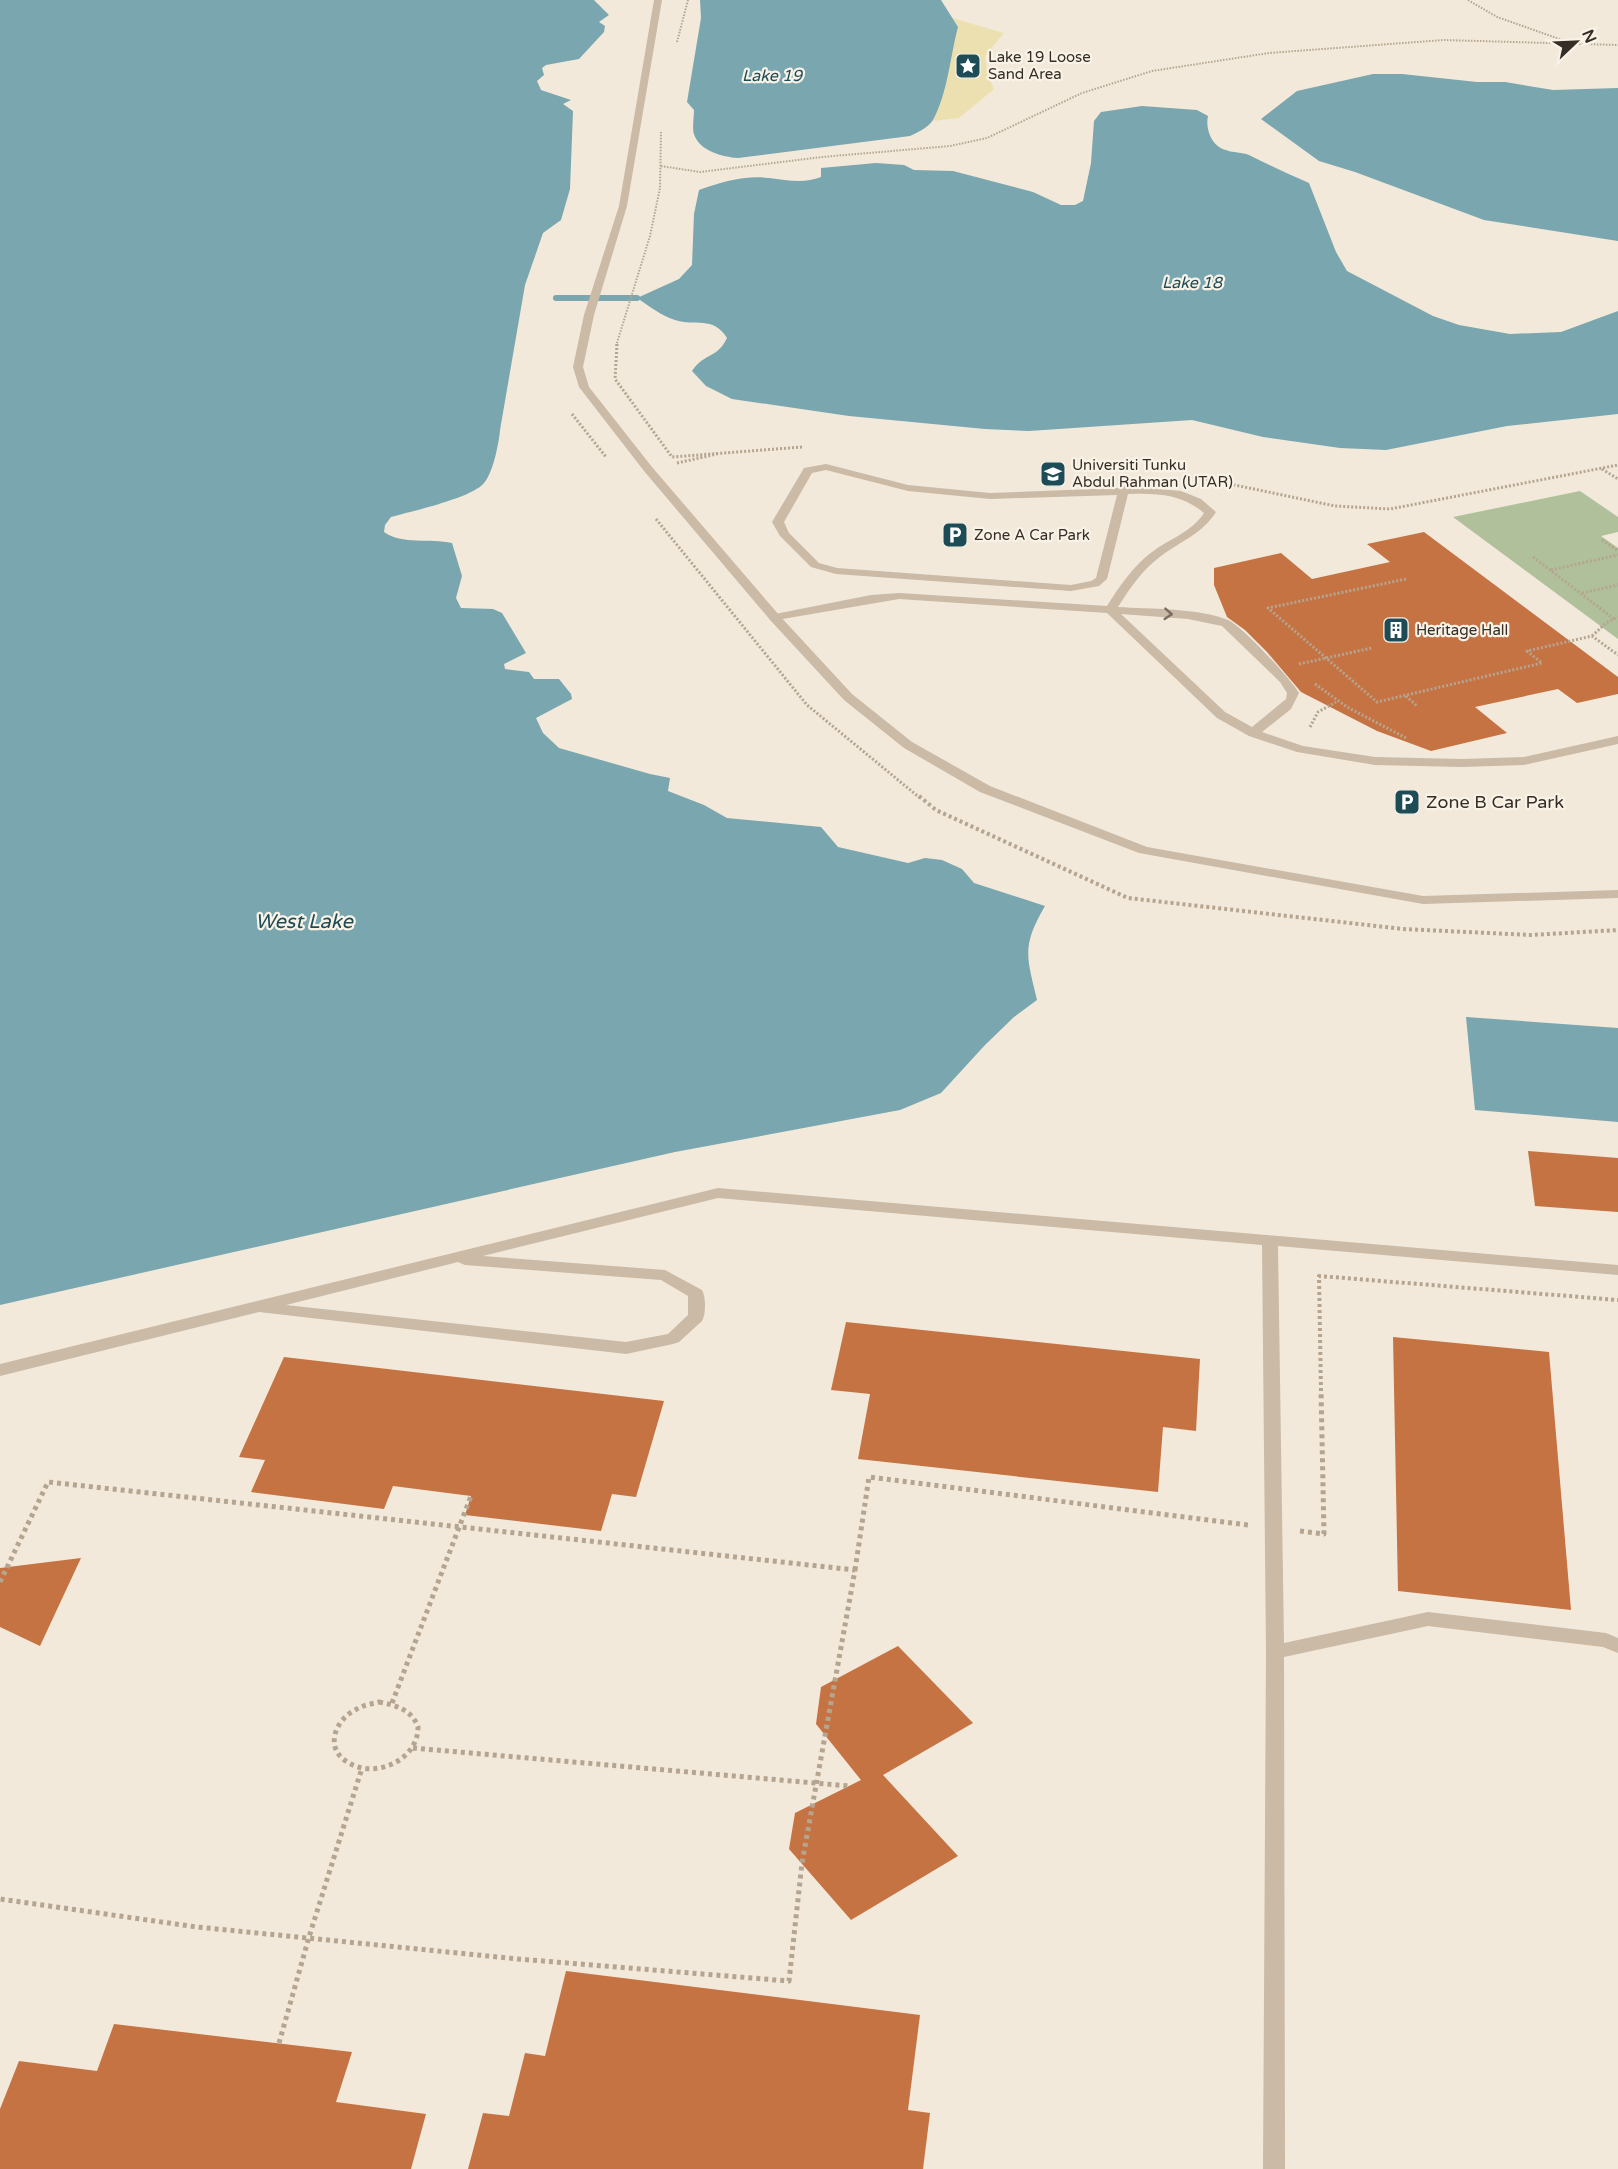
<svg xmlns="http://www.w3.org/2000/svg" width="1618" height="2169" viewBox="0 0 1618 2169" font-family="'Varela Round',sans-serif">
<rect width="100%" height="100%" fill="#f2e9da"/>
<path fill="#afc09a" d="M1580 491 1618 517V532L1601 536 1618 548V639L1453 517Z"/>
<path fill="#ede0b0" d="M952 18 1004 33 985 56 988 76 994 89 959 118 933 121 958 27Z"/>
<path fill="#79a6af" d="M0 0H594L609 15 599 22 605 26 604 32 579 59 546 65 542 68 544 75 537 81 541 90 571 100 563 104 573 111 570 189 561 220 543 233 525 285 500 430C499 443 493 473 484 483 472 498 412 511 391 517L385 525 384 532C402 545 430 538 452 543L462 576 456 598 461 608 493 609 502 613 526 653 504 664 505 669 529 672 534 679H559L571 694 572 699 536 718 543 733 559 748 650 774 670 778 668 791 704 805 727 818 821 827 838 847 908 863 925 858 942 860 962 869 974 883 1045 906C1021 947 1027 957 1037 1000L1014 1017 985 1045 941 1093 900 1110 675 1152 0 1305Z
M700 0H941L958 27C950 57 948 92 933 120 928 128 918 132 910 136L738 158C723 157 699 151 694 134 692 128 694 117 694 110L687 102 701 18Z
M1373 74H1402L1477 82H1505L1553 90 1618 88V241L1484 220 1355 172 1319 161 1261 119 1297 91Z
M1142 106 1197 110 1208 116C1205 129 1212 147 1226 150 1233 153 1242 152 1249 155 1269 165 1288 174 1309 183L1336 252 1347 271 1433 316 1459 325 1510 334 1561 332 1618 311V414L1507 426 1386 450 1340 448 1263 437 1192 420 1029 431 985 429 849 416 732 399 706 386 692 371C705 352 717 359 727 338 713 315 695 327 675 320 662 316 649 306 637 298L679 279 692 265 694 214 699 190C721 182 746 175 769 178 787 180 804 184 821 177V168L876 163 904 165 914 170 953 171 1033 192 1061 205H1075L1083 201 1091 163 1094 121 1101 112Z
M1466 1017 1618 1028V1122L1475 1110Z"/>
<g fill="none" stroke-linecap="round" stroke-linejoin="round">
<path stroke="#79a6af" stroke-width="6" d="M556 298H637"/>
</g>
<path fill="#c67344" d="M1424 532 1618 677V694L1577 703 1558 689 1475 707 1507 733 1431 751 1377 731 1301 692 1267 652 1245 630 1227 617 1214 585V568L1281 553 1312 579 1390 562 1367 544Z
M1528 1151 1618 1158V1212L1535 1206Z
M846 1322 1200 1359 1196 1431 1163 1427 1158 1492 858 1459 870 1394 831 1390Z
M1393 1337 1549 1352 1571 1610 1398 1591Z
M284 1357 664 1401 636 1497 612 1494 601 1531 465 1515 471 1496 393 1486 384 1509 251 1492 265 1460 239 1457Z
M81 1558 40 1646 0 1627V1568Z
M898 1646 973 1723 883 1775 958 1856 851 1920 789 1849 795 1813 861 1780 816 1724 821 1687Z
M566 1971 920 2015 908 2110 930 2113 923 2169H468L483 2113 509 2116 525 2053 545 2056Z
M114 2024 352 2052 336 2102 426 2114 411 2169H0V2109L19 2061 97 2071Z"/>
<g fill="none" stroke-linecap="round" stroke-linejoin="round">
<path stroke="#b5a590" stroke-width="2" stroke-dasharray="1.5 1.5" stroke-linecap="butt" d="M1468 0 1497 17 1571 43
M677 42 688 0
M661 166 700 172 822 157 950 146 987 138 1082 93 1152 71 1269 53 1444 40 1618 45
M616 346 650 236 660 188 661 132"/>
<path stroke="#b5a590" stroke-width="3" stroke-dasharray="2 2" stroke-linecap="butt" d="M617 344 615 379 672 457 802 447
M572 414 606 457
M677 463 717 454
M1602 469 1618 479
M1206 479 1335 506 1390 509 1618 465
M656 519 807 705 920 798
M1602 540 1618 551
M1533 557 1614 619
M1551 570 1618 555
M1406 579 1268 608 1377 702 1542 663 1527 651 1592 636 1618 655
M1582 593 1618 585
M1592 636 1606 623 1618 617
M1299 664 1372 648
M1315 684 1347 707 1406 738
M1406 696 1417 706
M1310 727 1318 712 1336 702"/>
<path stroke="#b5a590" stroke-width="4" stroke-dasharray="3 3" stroke-linecap="butt" d="M919 796 936 810 1128 898 1403 929 1531 935 1618 930
M1321 1391 1319 1276 1618 1300"/>
<path stroke="#b5a590" stroke-width="5" stroke-dasharray="4 4" stroke-linecap="butt" d="M1300 1531 1324 1534 1321 1390
M855 1570 869 1477 1248 1525
M0 1582 48 1482 855 1570 802 1863 789 1981 518 1959 197 1927 0 1899
M379 1702C396 1705 412 1710 418 1727 418 1760 376 1779 349 1763 323 1749 335 1719 357 1709 363 1705 372 1704 379 1702Z
M392 1703 471 1496
M413 1748 849 1786
M279 2043 309 1937 362 1768"/>
<path fill="#cabaa6" fill-rule="evenodd" d="M826 464 908 485 990 493 1119 488 1124 486 1181 491 1201 499 1216 512C1202 534 1181 541 1161 556 1143 569 1130 588 1118 607 1150 609 1199 608 1228 620 1242 626 1291 679 1299 693L1291 709 1262 732 1303 746 1375 757 1462 759 1524 757 1618 736V744L1524 765 1462 767 1375 765 1297 752 1249 736 1217 718 1107 613 899 599 771 621 769 618 775 614 871 595 899 593 1107 606C1119 587 1133 566 1152 552 1169 539 1192 532 1204 513 1182 494 1157 493 1128 494L1107 579 1099 586 1071 591 836 574 811 567 780 536 772 522 804 468ZM826 470 908 491 990 499 1117 495 1096 578 1091 581 1071 585 837 568 819 563 789 533 784 522 812 473ZM1121 614 1188 619 1222 626 1280 682 1287 693 1286 699 1252 727 1225 712Z
M718 1188 1618 1265V1275L1278 1246 1284 1643 1428 1612 1606 1633 1618 1638V1653L1603 1647 1428 1626 1284 1657 1285 2169H1263L1266 1652 1262 1245 718 1198 483 1256 665 1270 702 1290C706 1297 706 1314 702 1321L679 1342 673 1344 626 1354 259 1312 0 1376V1364ZM458 1262 465 1265 661 1280 688 1296V1315L668 1334 626 1342 286 1305Z"/>
<path fill="#cabaa6" fill-rule="evenodd" d="M654 0H662L627 206 594 315 583 367 589 387 652 467 779 615 852 694 912 742 990 786 1147 847 1423 896 1618 890V898L1423 904 1139 853 980 792 904 748 844 700 771 621 644 471 579 387 573 367 584 315 619 206Z"/>
</g>
<defs><path id="oneway-chevron" d="M-2-3.5L2.5 0L-2 3.5" fill="none" stroke-width="1.6" stroke-linecap="round" stroke-linejoin="round" transform="scale(1.5)"/></defs>
<use stroke="#796c60" href="#oneway-chevron" transform="translate(1168 614) rotate(4)"/>
<defs>
<g id="sight-square" transform="scale(1.35)"><rect x="-9" y="-9" width="18" height="18" rx="4" fill="#1d4c57" stroke="#f9f3e7"/><path d="M0-6L1.8-2.2L6-1.7L2.9 1.2L3.7 5.4L0 3.3L-3.7 5.4L-2.9 1.2L-6-1.7L-1.8-2.2Z" fill="#fff"/></g>
<g id="university-square" transform="scale(1.35)"><rect x="-9" y="-9" width="18" height="18" rx="4" fill="#1d4c57" stroke="#f9f3e7"/><path d="M0-5L7-2L0 1L-7-2ZM-4 1L0 2.5L4 1V4Q0 6-4 4Z" fill="#fff"/></g>
<g id="parking-square" transform="scale(1.35)"><rect x="-9" y="-9" width="18" height="18" rx="4" fill="#1d4c57" stroke="#f9f3e7"/><path d="M-3.5-5.5H1a3.5 3.5 0 0 1 0 7H-1V5.5H-3.5ZM-1-3.4V-.6H.8a1.4 1.4 0 0 0 0-2.8Z" fill="#fff"/></g>
<g id="building-square" transform="scale(1.35)"><rect x="-9" y="-9" width="18" height="18" rx="4" fill="#1d4c57" stroke="#f9f3e7"/><path d="M-4-6H4V6H1V3H-1V6H-4ZM-2.5-4.3h1.7v1.8h-1.7ZM.8-4.3h1.7v1.8H.8ZM-2.5-1h1.7V.8h-1.7ZM.8-1h1.7V.8H.8Z" fill="#fff"/></g>
</defs>
<g fill-rule="evenodd">
<use href="#sight-square" x="968" y="66"/>
<use href="#university-square" x="1053" y="474"/>
<use href="#parking-square" x="955" y="535"/>
<use href="#building-square" x="1396" y="630"/>
<use href="#parking-square" x="1407" y="802"/>
</g>
<g text-anchor="middle" dominant-baseline="central" stroke-width="4.5" stroke-linejoin="round" paint-order="stroke">
<g font-size="15" fill="#362d27" stroke="#f9f3e7" text-anchor="start">
<text x="988" y="57">Lake 19 Loose<tspan x="988" dy="17">Sand Area</tspan></text>
<text x="1072" y="465">Universiti Tunku<tspan x="1072" dy="17">Abdul Rahman (UTAR)</tspan></text>
<text x="974" y="535">Zone A Car Park</text>
<text x="1416" y="630">Heritage Hall</text>
</g>
<g font-size="16" font-style="italic" fill="#1d4c57" stroke="#f9f3e7">
<text x="772" y="76">Lake 19</text>
<text x="1192" y="283">Lake 18</text>
</g>
<g font-size="18" fill="#362d27" stroke="#f9f3e7" text-anchor="start">
<text x="1426" y="802">Zone B Car Park</text>
</g>
<g font-size="20" font-style="italic" fill="#1d4c57" stroke="#f9f3e7">
<text x="304" y="922">West Lake</text>
</g>
</g>
<g transform="translate(1576 42) rotate(67)" stroke="#f9f3e7" stroke-width="4.5" paint-order="stroke">
<path d="M0-4.5L10 22L0 15L-10 22Z" fill="#362d27"/>
<text y="-9" font-size="16" font-weight="bold" text-anchor="middle" fill="#362d27">N</text>
</g>
</svg>
